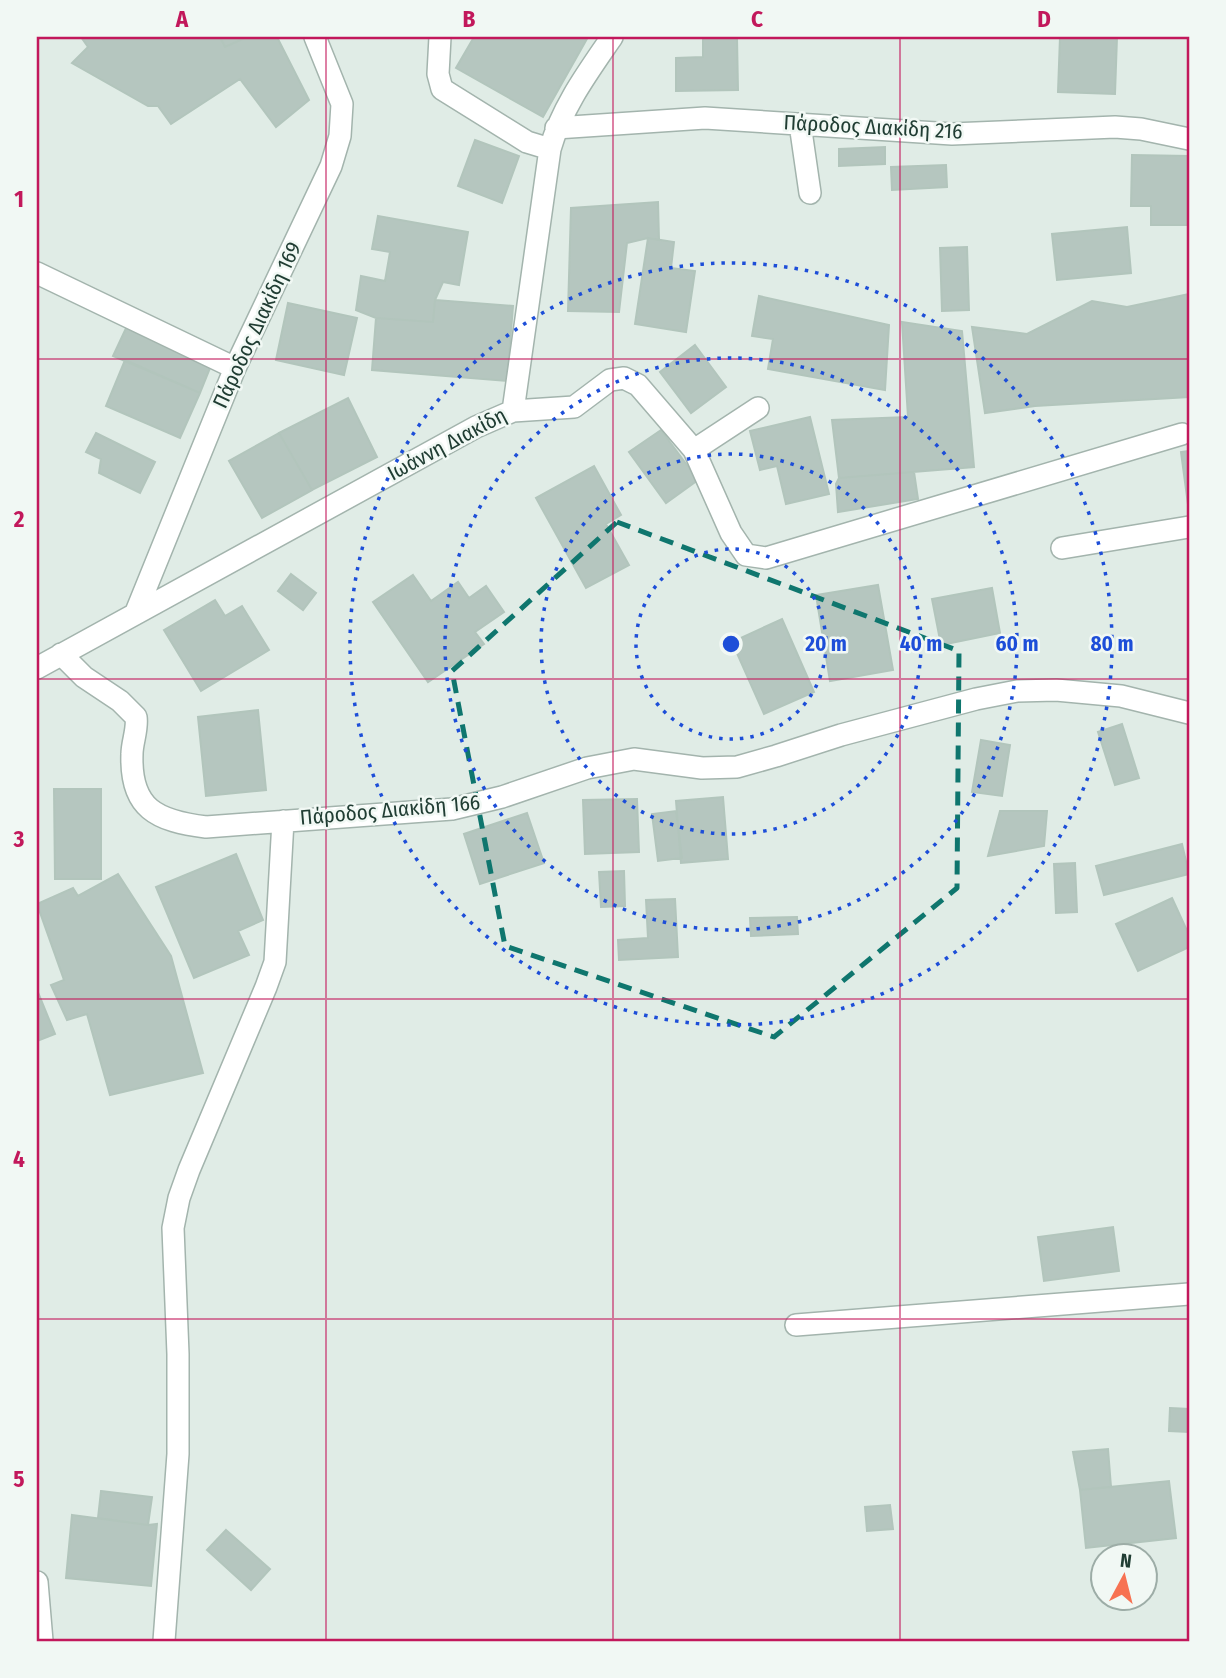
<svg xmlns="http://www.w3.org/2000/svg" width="1226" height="1678" viewBox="0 0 1226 1678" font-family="'Fira Sans Condensed',sans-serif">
<rect width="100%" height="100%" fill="#e0ece6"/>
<path fill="#b5c6bf" stroke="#b2c5bc" stroke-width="2" d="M81 37H220L225 47 247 37H277L309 100 276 127 240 79 171 124 158 106H148L72 63 88 47Z
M220 37H247L225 47Z
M474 37H588L543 117 456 68Z
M1060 37H1117L1115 94 1058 92Z
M703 38H737L738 90 676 91V58L703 57Z
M475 140 519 156 502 203 458 186Z
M885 147V164L839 166V149Z
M1132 155 1189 156V225H1151V206H1131Z
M946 165 947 187 892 190 891 167Z
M658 202 659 240 648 238 627 243 619 312 568 311 571 208Z
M378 216 468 232 459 285 443 282 435 300 433 322 376 318 356 310 361 276 385 281 390 252 372 249Z
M1127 227 1131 273 1057 280 1052 234Z
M648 238 674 242 671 268 695 271 686 332 635 324Z
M967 247 969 310 942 311 940 248Z
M1189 294V397L1035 406 985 413 972 327 1027 334 1092 301 1127 307Z
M759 296 889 325 885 390 768 369 773 339 752 336Z
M435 300 513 306 507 381 372 370 376 318 433 322Z
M288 303 357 318 344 375 276 360Z
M902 322 962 331 974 467 839 478 832 420 908 417Z
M127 326 212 363 200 393 113 356Z
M695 345 726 387 691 413 660 372Z
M125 360 200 393 180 438 106 406Z
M348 398 377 457 312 490 279 433Z
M810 417 829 494 786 504 777 466 760 470 750 431Z
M661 430 698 480 666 503 629 452Z
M96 433 155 462 140 493 99 473 101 459 86 452Z
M279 433 312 490 262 518 229 461Z
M1189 451V512L1181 452Z
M594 466 621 515 606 524 629 565 586 588 536 498Z
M914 472 918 499 838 512 836 484 839 478Z
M291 574 316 593 303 610 278 591Z
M413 575 431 601 458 582 469 598 486 586 504 612 475 632 484 644 428 682 373 602Z
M878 585 893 670 830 681 816 595Z
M992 588 1000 633 941 645 932 599Z
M215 600 225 616 242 606 269 650 201 691 164 630Z
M782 619 814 692 764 714 732 642Z
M258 710 266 790 206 796 198 717Z
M1122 724 1139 778 1115 785 1098 732Z
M981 740 1010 745 1002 796 972 792Z
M54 789H101V879H55Z
M723 797 728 859 681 863 676 801Z
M637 799 639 852 585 854 583 800Z
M676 811 682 858 658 861 652 814Z
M1000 811H1047L1044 846 988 856Z
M527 813 544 863 480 884 464 834Z
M1182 844 1189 874 1104 895 1096 866Z
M236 854 263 920 238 931 249 955 194 978 156 887Z
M1075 863 1077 912 1056 913 1054 864Z
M624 871 625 906 601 907 599 872Z
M118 874 171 956 203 1073 110 1095 87 1014 67 1020 51 985 64 980 37 904 73 888 78 896Z
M1172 898 1189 935V947L1138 971 1116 924Z
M675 899 678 957 619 960 618 940 648 938 646 900Z
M797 917 798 934 751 936 750 918Z
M37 990 55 1034 37 1041Z
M1113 1227 1119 1271 1044 1281 1038 1237Z
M1170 1408 1189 1409V1432L1169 1431Z
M1108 1449 1111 1487 1080 1490 1073 1452Z
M1169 1481 1176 1538 1086 1548 1080 1490Z
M101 1491 152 1497 148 1525 98 1518Z
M890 1505 893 1529 867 1531 865 1507Z
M72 1515 148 1525 157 1524 151 1586 66 1578Z
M226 1530 270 1569 251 1590 207 1550Z"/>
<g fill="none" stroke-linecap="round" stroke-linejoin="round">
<g stroke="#a3b4ad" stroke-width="24">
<path id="minor" d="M440 37 438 74 442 89 527 142 550 149
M800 124 810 193
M556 128 705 118 952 134 1115 127 1141 129 1189 139
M37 273 235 368
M513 411 574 407 610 380 624 378 638 385 694 450 731 533 746 555 766 558 1182 434
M694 450 758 408
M1062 548 1189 527
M136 612 235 368 331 166 340 136 342 104 315 37
M61 654 84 677 120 701 136 717C138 729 132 742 132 754 130 809 157 821 206 827L452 809 502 797 587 768 634 759 702 768 737 767 776 756 841 735 976 699 1017 691 1056 690 1121 696 1189 713
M37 668 476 427 513 411 550 149C562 107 588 72 612 37
M796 1325 1189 1294
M37 1582 42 1641
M164 1641 178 1454V1354L173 1228 179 1198 189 1170 266 987 275 962 283 821"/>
</g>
<use href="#minor" stroke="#fff" stroke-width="21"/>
</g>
<path fill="none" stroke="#0f766e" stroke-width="5" stroke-dasharray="14 9" stroke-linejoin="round" d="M617 522 959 651 957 888 774 1037 505 946 452 671Z"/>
<path fill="none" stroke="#c2185b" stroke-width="2" stroke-opacity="0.55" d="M326 37V1641M613 37V1641M900 37V1641M37 359H1189M37 679H1189M37 999H1189M37 1319H1189"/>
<g fill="none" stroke="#1d4ed8" stroke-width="3.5" stroke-dasharray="3.5 7">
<circle cx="731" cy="644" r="95"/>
<circle cx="731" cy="644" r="190"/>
<circle cx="731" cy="644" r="286"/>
<circle cx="731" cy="644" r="381"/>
</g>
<g text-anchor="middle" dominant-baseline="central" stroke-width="5" stroke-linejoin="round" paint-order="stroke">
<g font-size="21" fill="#203d33" stroke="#f1f8f4">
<text transform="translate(873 127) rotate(3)">Πάροδος Διακίδη 216</text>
<text transform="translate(257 325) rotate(-65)">Πάροδος Διακίδη 169</text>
<text transform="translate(447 444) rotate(-28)">Ιωάννη Διακίδη</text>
<text transform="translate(390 810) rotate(-5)">Πάροδος Διακίδη 166</text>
</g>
</g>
<circle cx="731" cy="644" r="10" fill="#1d4ed8" stroke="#f1f8f4" stroke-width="3.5"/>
<g font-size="21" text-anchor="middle" font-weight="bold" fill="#1d4ed8" stroke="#f1f8f4" stroke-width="5" stroke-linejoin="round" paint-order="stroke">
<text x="826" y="651">20 m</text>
<text x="921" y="651">40 m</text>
<text x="1017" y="651">60 m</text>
<text x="1112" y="651">80 m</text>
</g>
<rect width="1226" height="1678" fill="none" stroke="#f1f8f4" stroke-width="77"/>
<g transform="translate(1124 1577) rotate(7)"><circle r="33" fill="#f1f8f4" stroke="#9dada7" stroke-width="2"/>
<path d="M0-5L12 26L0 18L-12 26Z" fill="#f77252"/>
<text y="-10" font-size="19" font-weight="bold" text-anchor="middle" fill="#203d33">N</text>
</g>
<rect x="38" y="38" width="1150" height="1602" fill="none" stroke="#c2185b" stroke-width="2.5"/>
<g font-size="23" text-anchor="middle" font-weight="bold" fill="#c2185b">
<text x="182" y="27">A</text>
<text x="469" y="27">B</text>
<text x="757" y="27">C</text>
<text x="1044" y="27">D</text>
<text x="19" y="207">1</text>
<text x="19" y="527">2</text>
<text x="19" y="847">3</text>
<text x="19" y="1167">4</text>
<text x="19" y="1487">5</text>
</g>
</svg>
